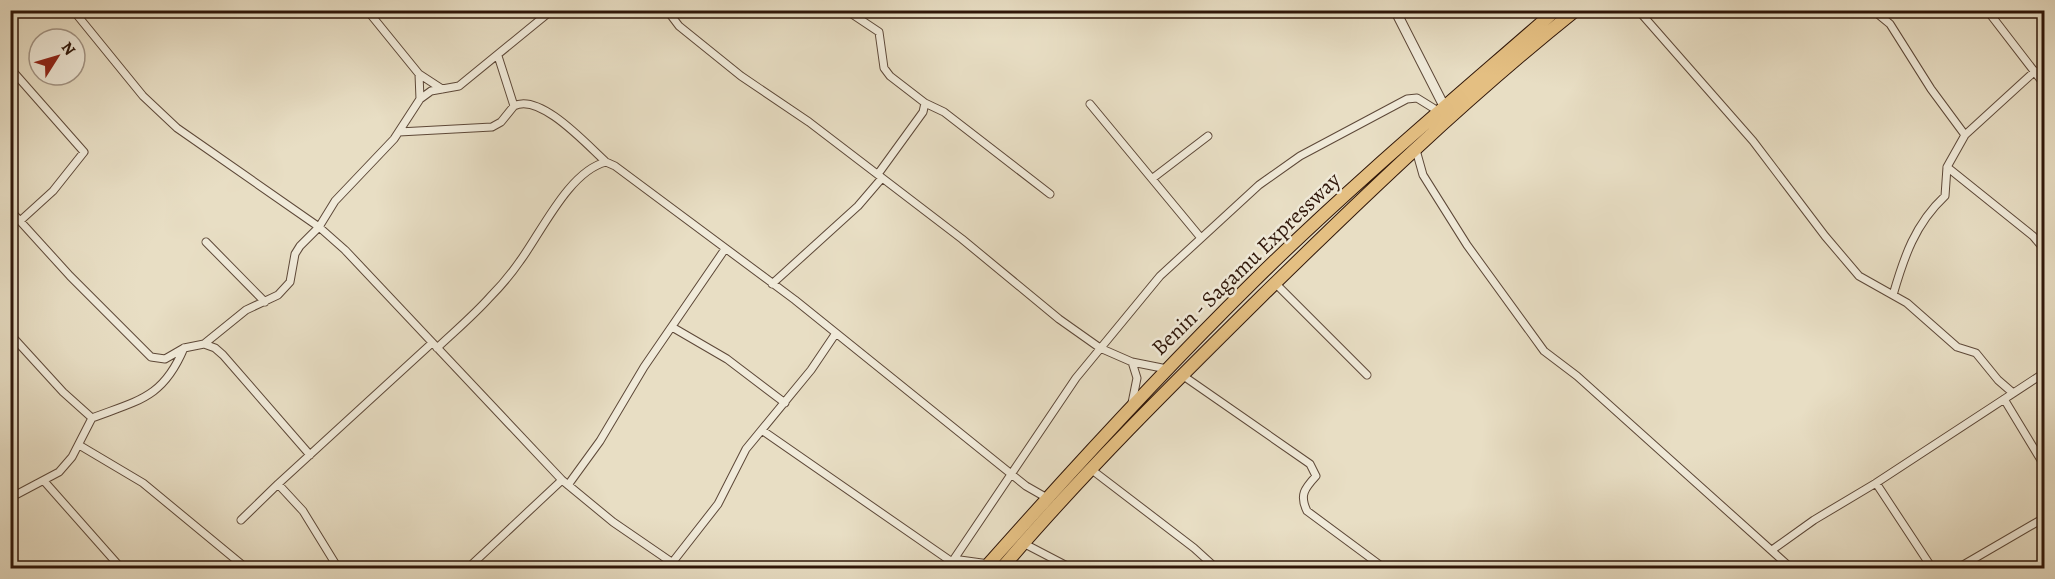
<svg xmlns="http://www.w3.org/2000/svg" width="2055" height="579" viewBox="0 0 2055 579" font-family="Alegreya,serif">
<rect width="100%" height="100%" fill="#e8dec4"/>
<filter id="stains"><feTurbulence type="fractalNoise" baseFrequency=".00333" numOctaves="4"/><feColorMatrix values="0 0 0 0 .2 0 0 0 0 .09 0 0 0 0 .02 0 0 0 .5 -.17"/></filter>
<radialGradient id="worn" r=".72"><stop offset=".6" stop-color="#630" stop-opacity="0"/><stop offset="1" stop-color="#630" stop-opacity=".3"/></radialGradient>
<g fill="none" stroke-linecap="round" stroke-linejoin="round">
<g stroke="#5d4838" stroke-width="9">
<path id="minor" d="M367 10 419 74 442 89
M552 10 459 86 431 91 420 99 394 139 335 201 319 227 345 250 562 480 613 522 680 568
M667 10 679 26 741 76 809 122 962 239 1059 319 1100 348 1132 362 1167 369
M846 10 879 32 884 68 890 76 925 103 923 112 878 174
M1638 10 1753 141 1825 236 1859 276 1907 303 1957 347 1976 353 1998 380 2013 393
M1873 10 1890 24 1931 89 1965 135
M1987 10 2044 84
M498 56 514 106
M10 68 84 152 53 191 20 221
M419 74 420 99
M925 103 944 112 1050 194
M1090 104 1201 238
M399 132 492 127 501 122 514 106C540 92 588 146 606 162
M1416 150 1423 175 1467 245 1544 351 1577 376 1791 568
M1947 167 2033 236 2044 249
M1153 178 1208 136
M10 210 70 276 151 357 165 359 184 348 204 344 246 310 278 295 290 282 295 254 300 246 319 227 177 128 143 96 73 10
M206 242 265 302
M1275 283 1367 375
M772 284 858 206 882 178
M1893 295C1904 257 1915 224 1945 196L1947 167 1965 135 2035 71
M672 327 727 359 785 403
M10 334 63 392 92 418
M204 344 215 348 223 355 310 455
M437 348C455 331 474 315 490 297 501 286 511 274 520 261 541 233 569 171 606 162L615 166 795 300 1026 486 1047 498
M1132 362 1137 378 1132 403
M1182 375 1310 464 1316 476C1305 488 1299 495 1307 511L1384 568
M2004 399 2044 465
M763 431 952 562 960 560 989 564
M79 445 143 483 246 568
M1092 470 1194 548 1216 568
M44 481 121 568
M1876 483 1932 568
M568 485 600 441 644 367 725 249
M10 498 59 472 72 457 92 418C139 400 163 398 184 348
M241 520 278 484
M1023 543 1071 568
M1772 550 1814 520 1876 483 2044 373
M338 568 303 511 278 484 432 343
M468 568 562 480
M668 568 718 504 746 449 811 370 836 333
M952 568V562L1076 378 1160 276 1259 185 1300 156 1407 99 1417 98 1438 111
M1958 568 2044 518"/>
</g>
<g stroke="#5d4838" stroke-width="11">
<path id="tertiary" d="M1395 10 1447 112"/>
</g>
<g stroke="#2f1609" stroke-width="14">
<path id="trunk" d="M985 568C1071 471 1159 375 1252 283 1349 187 1453 100 1556 10
M1002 568C1083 473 1172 385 1261 297 1362 198 1465 99 1576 10"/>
</g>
<use href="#minor" stroke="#f0ead9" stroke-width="7"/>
<use href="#tertiary" stroke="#f0ead9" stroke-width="9"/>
<use href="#trunk" stroke="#e4bf82" stroke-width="12"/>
</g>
<g text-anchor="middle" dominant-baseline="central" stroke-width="5" stroke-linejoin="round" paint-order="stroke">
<g font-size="22" fill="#2f1609" stroke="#f0ead9">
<text transform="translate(1246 264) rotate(-44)">Benin - Sagamu Expressway</text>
</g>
</g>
<rect width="2055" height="579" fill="none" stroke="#e8dec4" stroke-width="36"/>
<rect x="12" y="12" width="2031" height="555" fill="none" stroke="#2f1609" stroke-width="3"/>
<rect x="18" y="18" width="2019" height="543" fill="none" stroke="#2f1609" stroke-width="1.5"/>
<g transform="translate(57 57) rotate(53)"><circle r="28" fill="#f0ead9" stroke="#a39586" stroke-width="1.5"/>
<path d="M0-4.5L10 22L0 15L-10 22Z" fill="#8f2418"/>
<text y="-9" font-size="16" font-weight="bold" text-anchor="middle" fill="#2f1609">N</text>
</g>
<rect width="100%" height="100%" filter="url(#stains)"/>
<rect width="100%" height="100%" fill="url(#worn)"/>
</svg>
